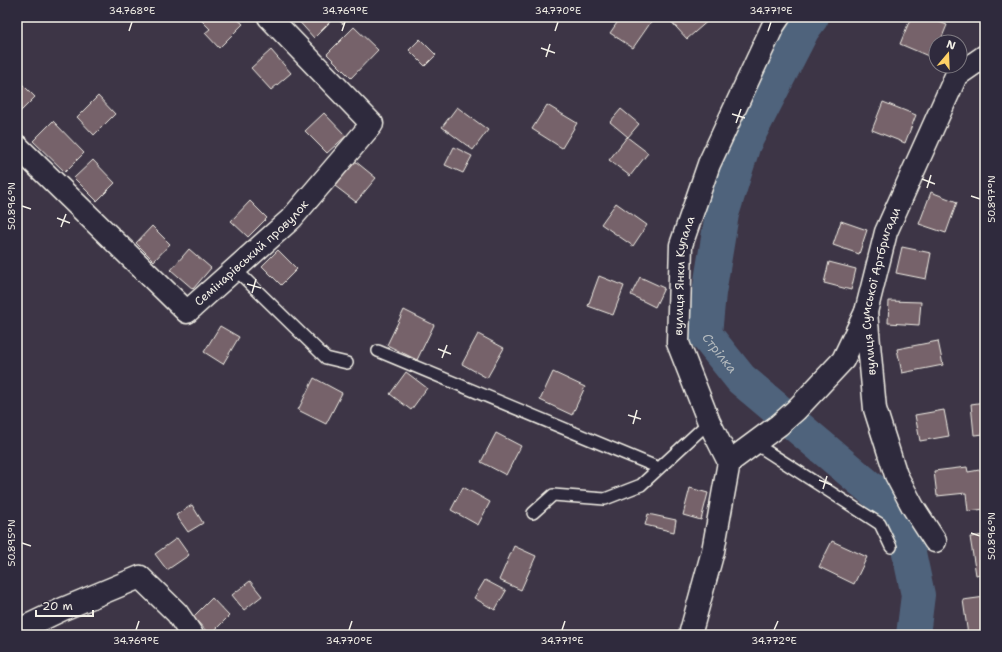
<svg xmlns="http://www.w3.org/2000/svg" width="1002" height="652" viewBox="0 0 1002 652" font-family="'Shantell Sans',sans-serif">
<rect width="100%" height="100%" fill="#3d3546"/>
<filter id="ink" filterUnits="userSpaceOnUse"><feTurbulence type="fractalNoise" baseFrequency=".025" numOctaves="2"/><feDisplacementMap in="SourceGraphic" scale="8" xChannelSelector="R" yChannelSelector="G"/><feConvolveMatrix kernelMatrix="1 2 1 2 8 2 1 2 1" color-interpolation-filters="sRGB"/></filter>
<g filter="url(#ink)">
<g fill="none" stroke-linecap="round" stroke-linejoin="round">
<path stroke="#4f637b" stroke-width="34" id="s1" d="M812 17 803 29 744 144 722 214 709 293 705 334 741 379 881 497 908 548 918 595 913 635"/>
</g>
<path fill="#76626a" stroke="#f4f1e8" d="M198 17H235L243 24 219 48 205 33 210 29Z
M295 17H329L332 20 314 38Z
M335 17H349L343 24Z
M621 17H644L651 22 633 48 610 33Z
M667 17H708L710 19 687 39Z
M911 17H927L947 25 940 42H936V52L933 58 900 44Z
M354 27 378 50 351 78 327 54Z
M420 39 436 55 425 66 409 50Z
M271 50 291 73 271 90 251 68Z
M21 83 35 97 17 115V87Z
M98 96 115 114 94 135 77 117Z
M883 102 916 115 905 143 872 130Z
M547 105 577 123 562 148 532 129Z
M457 107 488 130 473 150 442 127Z
M621 109 639 124 628 137 610 122Z
M324 113 346 136 327 153 305 131Z
M53 121 84 153 65 172 33 141Z
M627 137 648 153 630 176 609 160Z
M454 147 472 156 463 173 445 165Z
M93 160 115 183 97 201 74 178Z
M355 161 376 178 356 202 335 186Z
M931 192 957 202 946 233 919 224Z
M250 201 267 218 248 237 231 221Z
M616 203 647 225 633 246 601 224Z
M841 221 867 230 859 254 833 245Z
M152 226 170 244 154 261 136 243Z
M902 247 931 253 926 279 896 273Z
M189 249 211 268 193 289 171 270Z
M278 250 297 269 281 285 262 266Z
M829 262 856 269 851 290 824 283Z
M599 276 624 286 613 315 588 306Z
M640 277 664 288 655 307 631 295Z
M889 301 921 302 919 325 888 323Z
M404 310 434 325 417 360 387 345Z
M220 326 239 337 223 364 204 352Z
M478 334 504 348 487 378 462 364Z
M938 341 943 365 902 373 897 349Z
M406 372 427 388 411 410 390 394Z
M553 372 585 387 572 415 540 400Z
M314 378 342 393 326 424 298 410Z
M985 402V434L974 435 971 404Z
M944 410 949 436 920 441 915 415Z
M496 433 521 446 506 475 481 462Z
M967 467 968 472 985 469V509L968 511 966 493 937 496 934 471Z
M463 487 490 502 478 525 451 510Z
M690 488 708 493 701 520 683 515Z
M192 505 203 523 188 532 176 515Z
M648 514 676 520 674 532 645 525Z
M985 535V573L976 575 970 537Z
M177 538 189 555 167 570 155 554Z
M832 541 867 557 854 584 819 567Z
M514 546 536 556 521 590 499 580Z
M485 580 506 591 495 610 474 598Z
M250 581 262 596 244 610 232 595Z
M985 597V635H968L963 600Z
M212 598 229 616 210 635 193 617Z"/>
<g fill="none" stroke-linecap="round" stroke-linejoin="round">
<g stroke="#f4f1e8" stroke-width="14">
<path id="lane" d="M235 269 326 358 347 363
M378 351 659 468
M754 443 880 524 891 547
M533 513 553 495 605 499 641 485 709 422"/>
</g>
<g stroke="#f4f1e8" stroke-width="25">
<g id="street">
<path id="s2" d="M17 146 187 312 291 219 372 124 269 17"/>
<path d="M729 462 779 425 796 410 843 360 866 312"/>
<path id="s3" d="M935 541 913 507 896 475 875 409 866 312 886 232 956 76 985 56"/>
<path d="M17 631 63 609 140 577 177 613 192 635"/>
<path id="s4" d="M690 635 713 551 729 462 709 422 678 343 681 245 709 164 773 26 779 17"/>
</g>
</g>
<use href="#lane" stroke="#2f2a3d" stroke-width="11"/>
<use href="#street" stroke="#2f2a3d" stroke-width="22"/>
</g>
</g>
<path fill="none" stroke="#f4f1e8" stroke-width="1.5" d="M129 31 132 22M342 31 345 22M555 31 558 22M768 31 771 22M541 48 555 53M546 57 550 44M732 114 745 118M736 123 741 109M922 179 935 184M927 188 931 175M971 196 980 199M22 206 31 209M57 218 70 223M61 227 66 214M247 284 261 288M252 293 256 279M438 349 451 354M442 358 447 345M628 415 641 419M633 424 637 410M819 480 832 485M823 489 827 476M971 533 980 536M22 543 31 546M136 630 139 621M349 630 352 621M562 630 565 621M774 630 778 621"/>
<g text-anchor="middle" dominant-baseline="central" stroke-width="4" stroke-linejoin="round" paint-order="stroke">
<g font-size="12" fill="#f4f1e8" stroke="#2f2a3d">
<text stroke="none"><textPath href="#s2" startOffset="325">Семінарівський провулок</textPath></text>
<text stroke="none"><textPath href="#s4" startOffset="375">вулиця Янки Купала</textPath></text>
<text stroke="none"><textPath href="#s3" startOffset="266">вулиця Сумської Артбригади</textPath></text>
</g>
<g font-size="13" font-style="italic" fill="#b2b8bc" stroke="#2f2a3d">
<text stroke="none"><textPath href="#s1" startOffset="363">Стрілка</textPath></text>
</g>
</g>
<rect width="1002" height="652" fill="none" stroke="#2f2a3d" stroke-width="44"/>
<g transform="translate(948 54) rotate(19)"><circle r="19" fill="#2f2a3d" stroke="#7e7a81"/>
<path d="M0-3L7 15L0 10L-7 15Z" fill="#ffd166"/>
<text y="-6" font-size="11" font-weight="bold" text-anchor="middle" fill="#f4f1e8">N</text>
</g>
<path d="M36 610v6h57v-6" fill="none" stroke="#f4f1e8" stroke-width="2"/>
<text x="42" y="610" font-size="12" fill="#f4f1e8" stroke="#2f2a3d" stroke-width="3" paint-order="stroke">20 m</text>
<rect x="22" y="22" width="958" height="608" fill="none" stroke="#f4f1e8" stroke-width="1.5"/>
<g font-size="10" text-anchor="middle" fill="#f4f1e8">
<text x="132" y="14">34.768°E</text>
<text x="345" y="14">34.769°E</text>
<text x="558" y="14">34.770°E</text>
<text x="771" y="14">34.771°E</text>
<text transform="translate(991 199) rotate(-90)" y="4">50.897°N</text>
<text transform="translate(11 206) rotate(-90)" y="4">50.896°N</text>
<text transform="translate(991 536) rotate(-90)" y="4">50.896°N</text>
<text transform="translate(11 543) rotate(-90)" y="4">50.895°N</text>
<text x="136" y="644">34.769°E</text>
<text x="349" y="644">34.770°E</text>
<text x="562" y="644">34.771°E</text>
<text x="774" y="644">34.772°E</text>
</g>
</svg>
